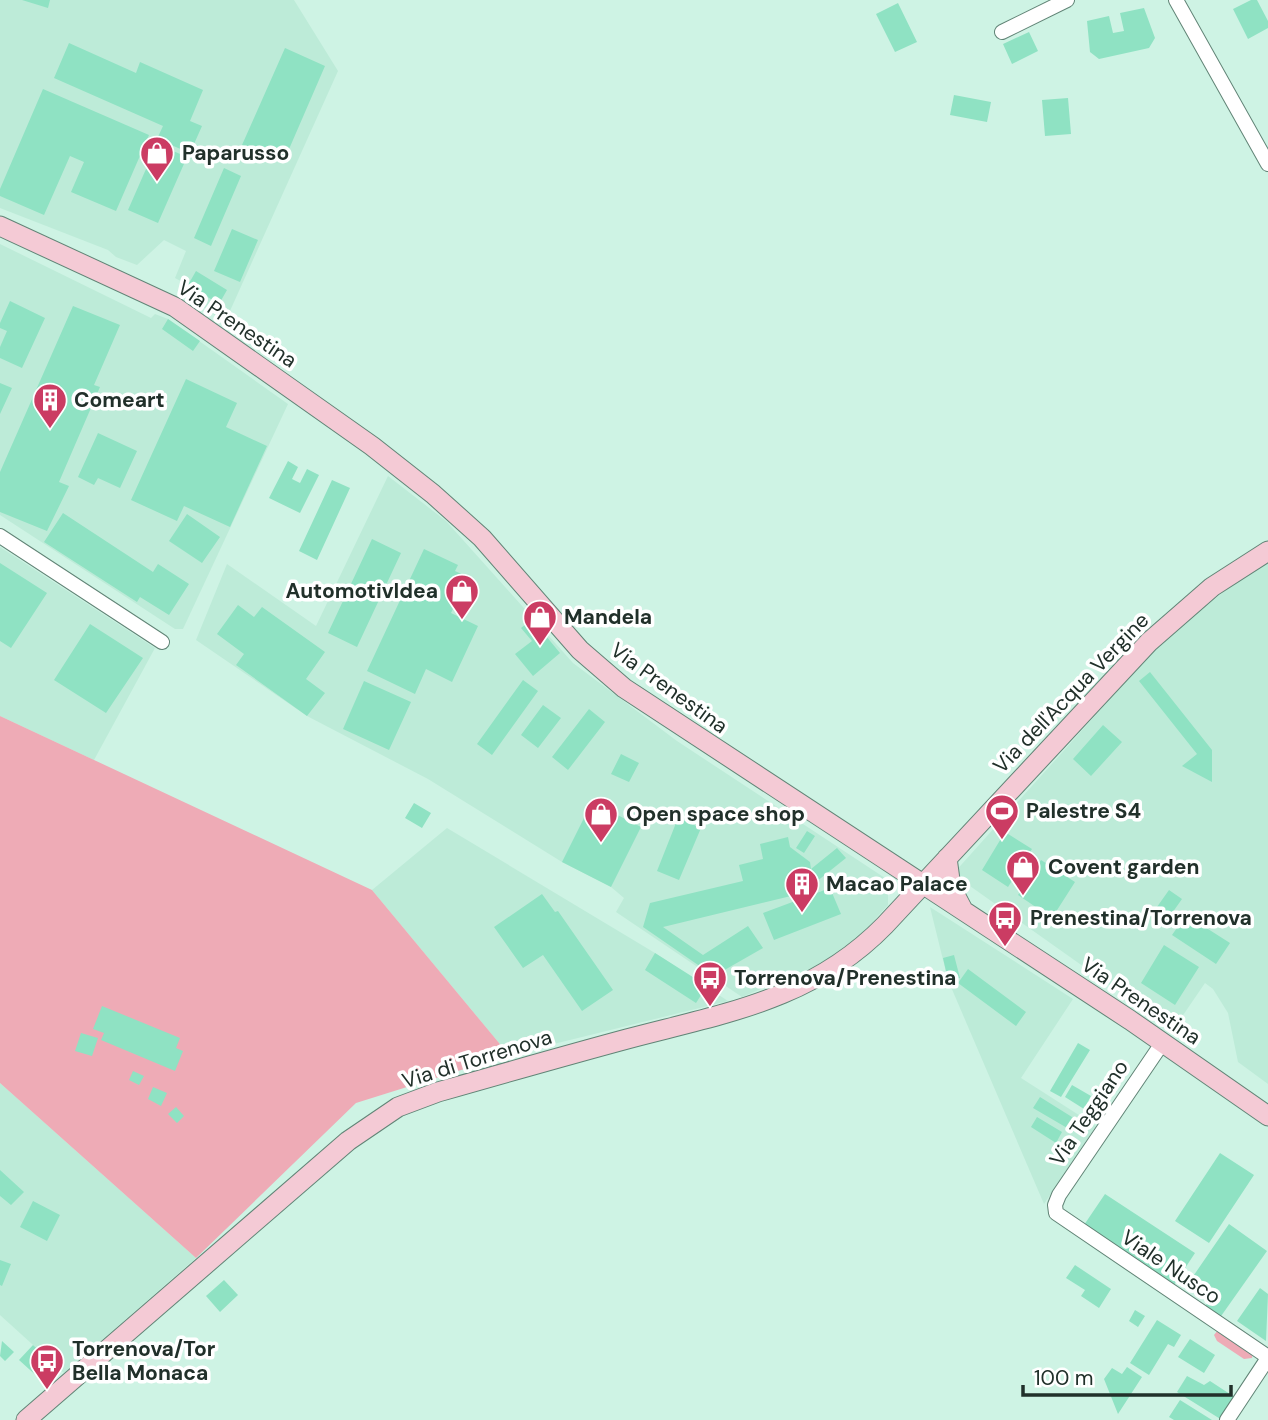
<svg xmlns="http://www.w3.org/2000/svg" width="1268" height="1420" viewBox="0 0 1268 1420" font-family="'DM Sans',sans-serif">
<rect width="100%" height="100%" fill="#cef3e4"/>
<path fill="#bdebd8" d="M0 0H294L338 71 225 322 185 295 188 285 175 278 186 251 164 240 137 265 116 257 108 250 0 208Z
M0 244 151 318 155 314 168 319 288 404 183 629H175L0 515Z
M388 476 446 521 573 663 677 741 888 880V905L858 938 819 965 742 997 616 912 624 898 611 887 562 862 428 779 307 716 196 640 227 564 316 626Z
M0 547 155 648 94 760 0 716Z
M1268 557V1084L1238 1062 1228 1013 1213 989 1205 983 1177 1024 1170 1020 1166 1025 953 874 1164 639Z
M447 828 655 953 728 1001 509 1055 372 890Z
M930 907 1073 999 1021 1078 1096 1126 1044 1204 948 980Z
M0 1083 196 1258 64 1373 0 1315Z"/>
<path fill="#eeabb6" d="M0 716 372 890 509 1055 356 1103 196 1258 0 1083Z
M1218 1330 1253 1353 1252 1358 1244 1359 1217 1341 1214 1335Z"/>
<path fill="#8fe2c3" d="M22 0H50L48 8Z
M1251 0H1257L1268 21V28L1248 39 1233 9Z
M898 3 917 42 895 52 876 14Z
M1144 8 1155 38 1149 48 1099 59 1090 52 1087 21 1109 16 1113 33 1124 31 1120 13Z
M1029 32 1038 51 1012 64 1003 44Z
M69 43 136 73 140 62 203 90 190 121 202 126 190 153 157 139 163 126 54 78Z
M285 48 325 66 283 163 242 145Z
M43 89 149 135 116 211 71 192 84 162 70 156 44 215 0 196V189Z
M954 95 991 102 987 122 950 115Z
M1068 98 1071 134 1045 136 1042 100Z
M157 144 187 157 158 223 128 210Z
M224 168 241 176 211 246 194 238Z
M232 229 258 240 240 282 214 271Z
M196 271 227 290 219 304 188 285Z
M10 301 45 318 22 368 0 358V347L7 331 0 328V323Z
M73 306 120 325 94 385 100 387 59 482 69 486 47 531 0 512V472Z
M168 319 200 341 193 351 162 329Z
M186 379 237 403 226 427 267 446 230 527 184 506 177 521 131 500Z
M0 383 12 388 0 414Z
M98 433 137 451 120 488 98 478 94 485 78 477Z
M288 461 298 467 292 479 300 483 307 469 319 475 300 513 269 498Z
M332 480 350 488 317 560 299 551Z
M63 513 153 572 158 564 189 584 169 615 140 597 137 602 44 542Z
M187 514 220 537 202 563 169 541Z
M372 539 401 553 357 647 328 633Z
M424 549 458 565 455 571 468 577 451 613 478 626 452 682 426 669 415 694 367 671Z
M0 563 47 593 11 648 0 641Z
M238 605 254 617 262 607 325 652 306 679 325 693 307 716 236 665 244 654 217 634Z
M532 619 560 653 533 676 515 654 532 641 521 628Z
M90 624 143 658 106 713 54 680Z
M1150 672 1212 750V782L1182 766 1197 754 1139 681Z
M523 680 538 691 492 755 477 744Z
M364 681 411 702 389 750 343 729Z
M543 705 561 718 538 748 521 735Z
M589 709 605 722 568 770 552 757Z
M1103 725 1122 742 1091 776 1073 759Z
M621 754 639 763 629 782 611 774Z
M592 802 641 827 611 887 562 862Z
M414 803 431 813 422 828 405 818Z
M678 818 701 828 679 880 657 871Z
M807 831 815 836 804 853 796 848Z
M1005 832 1032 849 1008 887 982 870Z
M788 837 790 847 810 862 811 869 837 848 846 858 816 882 790 888 791 896 663 927 703 955 748 926 763 948 714 976 643 927 650 903 743 881 739 865 763 859 760 844Z
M1041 860 1075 882 1052 918 1018 895Z
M830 888 841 914 774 940 763 913Z
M1169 890 1182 899 1165 923 1152 914Z
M542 894 555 912 558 911 613 990 582 1011 543 955 523 968 494 927Z
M1186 915 1230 943 1216 964 1172 935Z
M1164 945 1199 967 1175 1005 1141 983Z
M655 953 707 986 696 1003 645 970Z
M954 955 960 978 948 980 943 958Z
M968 969 1026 1012 1016 1026 958 983Z
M102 1006 180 1038 176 1048 183 1051 175 1071 101 1040 104 1033 93 1029Z
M81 1033 98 1038 92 1056 75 1051Z
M1078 1043 1090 1050 1061 1097 1050 1091Z
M133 1071 144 1076 139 1085 129 1080Z
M1072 1085 1091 1096 1084 1109 1065 1097Z
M153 1087 167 1093 161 1106 148 1099Z
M1040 1097 1080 1122 1074 1132 1033 1108Z
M176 1107 184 1116 177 1123 168 1114Z
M1037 1117 1062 1132 1056 1143 1031 1127Z
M1220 1153 1254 1175 1209 1243 1175 1221Z
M0 1170 24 1192 11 1205 0 1196Z
M1105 1194 1195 1253 1174 1285 1084 1225Z
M33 1201 60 1215 47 1241 20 1227Z
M1229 1224 1267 1251 1219 1319 1204 1308 1216 1290 1194 1275Z
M0 1260 11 1264 2 1286 0 1285Z
M1075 1265 1111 1289 1099 1308 1081 1296 1085 1290 1066 1278Z
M224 1280 238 1295 220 1312 206 1296Z
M1260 1288 1268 1294 1266 1341 1237 1321Z
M1135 1310 1145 1316 1138 1327 1129 1321Z
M1157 1320 1181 1335 1174 1347 1168 1344 1149 1375 1130 1363Z
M1190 1339 1215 1355 1204 1373 1178 1357Z
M2 1341 14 1352 5 1361 0 1356Z
M33 1345 54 1364 40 1379 19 1360Z
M1127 1367 1142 1377 1118 1414 1104 1379 1112 1368 1122 1374Z
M1187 1376 1204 1385 1210 1381 1236 1398 1222 1420 1177 1392Z
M1180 1400 1212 1420H1174L1169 1417Z"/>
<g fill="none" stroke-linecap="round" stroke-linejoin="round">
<g stroke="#618476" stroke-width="16">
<path id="street" d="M1176 0 1268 164
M1002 32 1067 0
M0 536 162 642
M1163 1042 1059 1195 1055 1205 1056 1213 1268 1357
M1227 1420 1268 1358"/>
</g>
<g stroke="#618476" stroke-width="21">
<path id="secondary" d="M0 226 175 307 372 446 433 494 482 538 580 650 624 688 1130 1020 1268 1116
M947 858 951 887 963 910
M26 1420 348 1141 398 1107 438 1092C501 1074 564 1056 627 1039 725 1013 812 1000 885 925L1149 642 1212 587 1268 551"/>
</g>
<use href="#street" stroke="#fff" stroke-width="14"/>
<use href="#secondary" stroke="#f4cad5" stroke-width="19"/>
</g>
<defs>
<g id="shop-pin" transform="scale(1.75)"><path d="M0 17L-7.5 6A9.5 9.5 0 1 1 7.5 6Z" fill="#cb3c63" stroke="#fff"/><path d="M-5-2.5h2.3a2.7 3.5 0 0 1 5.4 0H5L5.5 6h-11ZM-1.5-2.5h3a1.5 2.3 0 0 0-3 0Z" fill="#fff"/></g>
<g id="building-pin" transform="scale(1.75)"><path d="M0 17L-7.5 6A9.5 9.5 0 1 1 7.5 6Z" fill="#cb3c63" stroke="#fff"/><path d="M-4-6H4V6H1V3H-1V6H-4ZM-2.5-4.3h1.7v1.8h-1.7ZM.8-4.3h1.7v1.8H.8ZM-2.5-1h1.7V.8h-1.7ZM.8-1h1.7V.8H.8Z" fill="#fff"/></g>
<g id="stadium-pin" transform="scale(1.75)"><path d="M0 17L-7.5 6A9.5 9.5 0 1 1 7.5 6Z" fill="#cb3c63" stroke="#fff"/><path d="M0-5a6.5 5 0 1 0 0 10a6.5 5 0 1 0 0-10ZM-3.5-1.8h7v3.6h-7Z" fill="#fff"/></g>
<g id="bus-pin" transform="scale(1.75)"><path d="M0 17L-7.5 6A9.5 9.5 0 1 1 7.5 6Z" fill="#cb3c63" stroke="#fff"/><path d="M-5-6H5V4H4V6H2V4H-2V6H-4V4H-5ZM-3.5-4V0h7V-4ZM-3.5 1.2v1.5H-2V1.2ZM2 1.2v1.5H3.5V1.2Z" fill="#fff"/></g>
</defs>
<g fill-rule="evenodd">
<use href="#shop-pin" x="157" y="153"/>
<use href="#building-pin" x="50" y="400"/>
<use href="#shop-pin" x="462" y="591"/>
<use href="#shop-pin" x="540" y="617"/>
<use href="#stadium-pin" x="1002" y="811"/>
<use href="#shop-pin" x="601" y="814"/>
<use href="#shop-pin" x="1023" y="867"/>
<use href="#building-pin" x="802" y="884"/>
<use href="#bus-pin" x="1005" y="918"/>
<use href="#bus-pin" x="710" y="978"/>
<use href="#bus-pin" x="47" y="1361"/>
</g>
<g text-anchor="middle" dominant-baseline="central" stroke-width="7" stroke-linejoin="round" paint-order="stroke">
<g font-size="21" font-weight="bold" fill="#21302a" stroke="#fff" text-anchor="start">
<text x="182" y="153">Paparusso</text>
<text x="74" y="400">Comeart</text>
<text x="438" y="591" text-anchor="end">AutomotivIdea</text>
<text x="564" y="617">Mandela</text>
<text x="1026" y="811">Palestre S4</text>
<text x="626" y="814">Open space shop</text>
<text x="1048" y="867">Covent garden</text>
<text x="826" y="884">Macao Palace</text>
<text x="1030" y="918">Prenestina/Torrenova</text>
<text x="734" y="978">Torrenova/Prenestina</text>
<text x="72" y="1349">Torrenova/Tor<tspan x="72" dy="24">Bella Monaca</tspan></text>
</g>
<g font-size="21" fill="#21302a" stroke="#fff">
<text transform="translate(237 324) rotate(34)">Via Prenestina</text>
<text transform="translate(669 688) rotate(36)">Via Prenestina</text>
<text transform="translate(1071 693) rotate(-46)">Via dell'Acqua Vergine</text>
<text transform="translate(1141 1001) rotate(34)">Via Prenestina</text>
<text transform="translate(477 1059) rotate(-17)">Via di Torrenova</text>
<text transform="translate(1089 1113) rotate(-56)">Via Teggiano</text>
<text transform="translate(1171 1267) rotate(34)">Viale Nusco</text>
</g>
</g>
<path d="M1023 1385v10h208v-10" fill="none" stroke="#21302a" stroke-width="3.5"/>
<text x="1034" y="1385" font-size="21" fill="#21302a" stroke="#ffffff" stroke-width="5" paint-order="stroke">100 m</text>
</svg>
